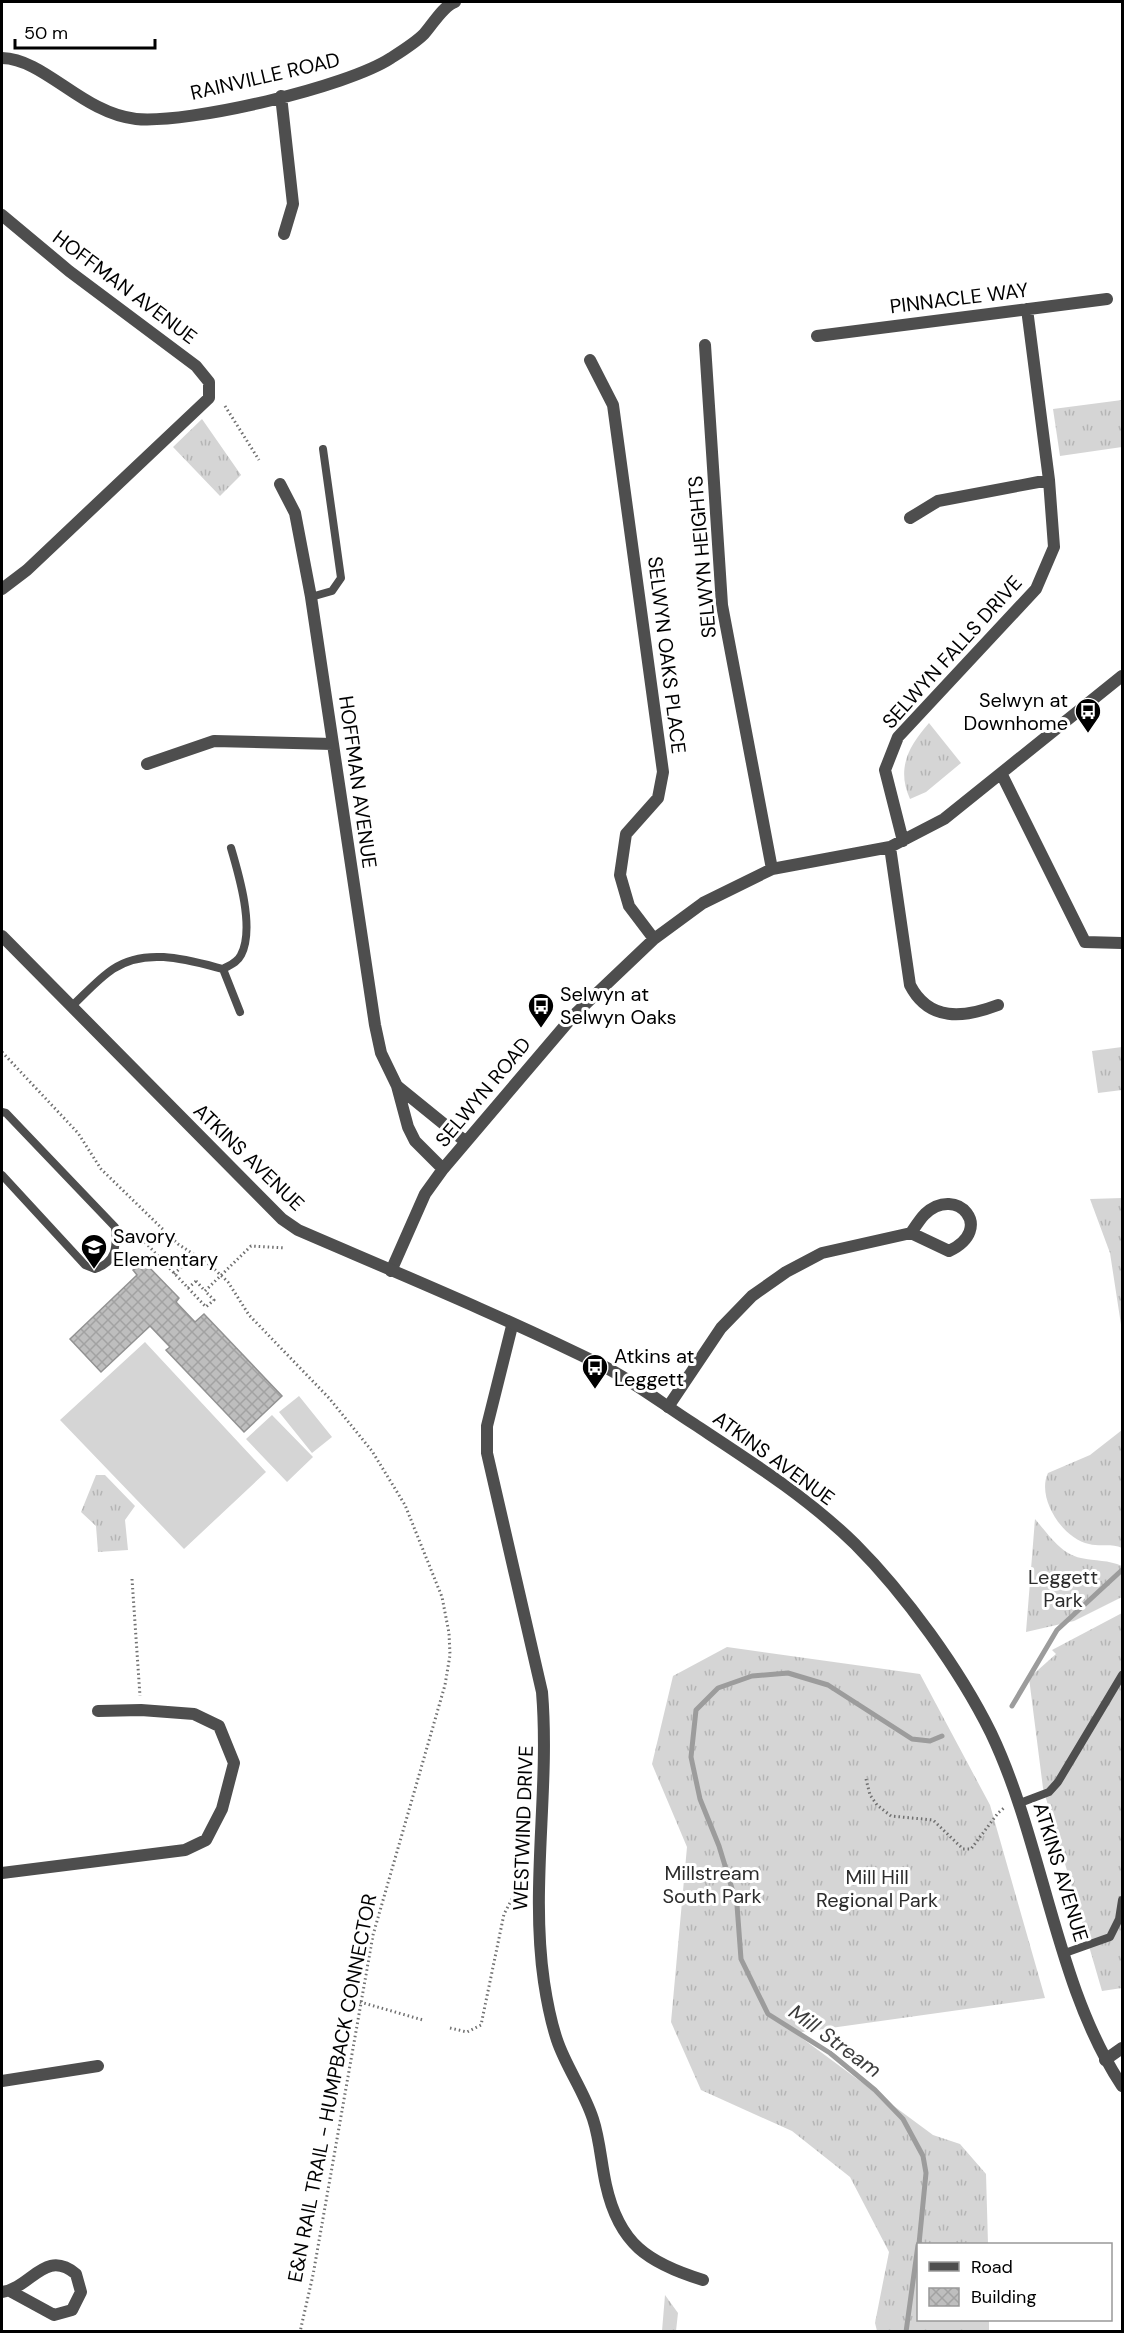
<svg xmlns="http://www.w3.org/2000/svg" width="1124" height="2333" viewBox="0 0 1124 2333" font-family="'DM Sans',sans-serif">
<defs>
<pattern id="grass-tufts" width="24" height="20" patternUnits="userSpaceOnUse" patternTransform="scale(1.5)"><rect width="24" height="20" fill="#d5d5d5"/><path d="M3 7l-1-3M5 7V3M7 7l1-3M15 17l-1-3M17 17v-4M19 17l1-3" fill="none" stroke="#b5b5b5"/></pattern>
<pattern id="building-cross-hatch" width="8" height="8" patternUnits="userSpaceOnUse" patternTransform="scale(1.5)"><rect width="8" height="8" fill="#bebebe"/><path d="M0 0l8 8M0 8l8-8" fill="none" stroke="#a2a2a2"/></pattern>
</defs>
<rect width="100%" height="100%" fill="#fff"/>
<path fill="url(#grass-tufts)" d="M1122 400V447L1060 456 1053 409Z
M202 419 241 475 220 496 173 447Z
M929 723 961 763 926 792 910 799C896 768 909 746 929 723Z
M1122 1047V1090L1098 1093 1092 1051Z
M1122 1198V1331L1110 1253 1090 1199Z
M1122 1430V1548C1112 1543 1100 1547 1089 1544 1063 1539 1036 1498 1048 1473L1090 1455Z
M96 1475H105L135 1506 125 1520 128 1550 98 1552 96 1526 81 1512Z
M1035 1519C1048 1534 1061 1554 1081 1558 1095 1561 1109 1560 1122 1566V1597L1074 1621 1026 1632Z
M1122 1613V1988L1102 1991 1043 1788 1029 1678 1056 1654 1052 1650Z
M727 1647 920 1674 990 1805 1045 1998 795 2033 933 2135 960 2144 986 2174 988 2244H918V2320H989V2331H877L875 2323 889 2252 850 2177 792 2131 701 2090 671 2022 687 1847 652 1764 673 1676Z
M665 2295 678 2313 676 2331H662Z"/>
<path fill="#d5d5d5" d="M145 1342 266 1472 184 1549 60 1420Z
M299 1396 332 1437 312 1453 279 1412Z
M272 1415 313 1457 287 1482 246 1439Z"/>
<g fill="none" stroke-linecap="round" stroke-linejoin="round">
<path stroke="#9c9c9c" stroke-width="5" d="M1012 1706 1057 1630 1122 1570
M919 2244 926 2173 923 2156 903 2119 875 2090 830 2053 768 2014 741 1959 737 1905 719 1846 700 1799 691 1757 696 1710 718 1688 752 1676 788 1673 828 1685 912 1739 930 1741 942 1736
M906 2332 918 2245"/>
</g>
<path fill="url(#building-cross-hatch)" stroke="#929292" stroke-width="1.5" d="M143 1261 179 1298 176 1302 195 1322 204 1314 282 1396 244 1432 166 1350 170 1347 150 1326 101 1372 70 1339 137 1275 133 1270Z"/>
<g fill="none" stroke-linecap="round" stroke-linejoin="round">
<path stroke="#707070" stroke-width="3" stroke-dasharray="1.5 3" stroke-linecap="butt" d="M225 406 259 460
M2 1052 78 1133 101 1169 178 1244 210 1265 228 1282 249 1315 329 1398 372 1451 405 1505 442 1597 449 1633 450 1655 445 1685 373 1935 313 2275 300 2332
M128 1242 143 1240 206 1307 214 1300 205 1291
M174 1274 194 1255
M188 1288 196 1281
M132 1579 140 1696
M866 1779 870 1795 877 1805 891 1816 933 1820 963 1849H971L998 1813 1004 1808
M360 2002 423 2020
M450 2028 467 2032 481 2025 504 1914 512 1899 524 1888"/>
<path stroke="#4e4e4e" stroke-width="8" d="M311 597 332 591 341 578 323 449
M223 969C230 965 237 963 241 955 255 929 239 875 231 848
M71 1007C85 994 98 979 113 969 146 947 188 960 223 969L240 1012
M2 1112 6 1113 115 1227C117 1247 116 1262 95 1269L85 1265 2 1175
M1020 1803 1049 1792 1058 1782 1122 1675
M1065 1953 1110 1937 1119 1919 1122 1900"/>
<path stroke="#4e4e4e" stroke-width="12" d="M2 58C45 59 82 113 136 119 189 124 347 87 391 58 402 51 415 43 424 34 433 24 443 6 455 2
M281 96 293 204 284 234
M2 215 69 271 196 366 209 382V398L27 570 2 589
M817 336 1107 299
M705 345 722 605 772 869
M590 360 613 405 663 772 658 798 626 834 620 875 629 906 654 939
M280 484 295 513 311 597 375 1025 381 1053 397 1086 408 1127 415 1141 443 1169
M910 518 938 501 1049 480
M147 764 214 741 333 744
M1001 773 1085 942 1122 943
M903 841 885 770 898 737 1036 589 1054 547 1049 480 1027 309
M890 847 910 985C929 1022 964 1018 998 1005
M397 1086 466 1142
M391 1271 425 1194 443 1169 574 1015 654 939 703 903 772 869 890 847 944 819 1122 676
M512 1326 487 1426V1453L542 1692C550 1789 530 1886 544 1982 547 2002 551 2022 557 2040 566 2067 584 2091 593 2119 600 2140 601 2163 606 2185 619 2244 648 2263 703 2280
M668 1407 721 1328 752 1296 786 1272 822 1253 911 1233 949 1251C996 1229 957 1184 925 1214 920 1219 915 1227 911 1233
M2 1873 185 1850 206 1840 222 1809 234 1763 219 1726 194 1714 141 1710 98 1711
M1105 2060 1122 2048
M2 2081 98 2066
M2 2292C31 2288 45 2248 76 2274L81 2292 72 2310 54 2315 10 2291"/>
<path stroke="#4e4e4e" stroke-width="12" d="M2 936 282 1219 298 1230C400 1274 504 1317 603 1366 635 1382 664 1405 694 1424 750 1461 807 1497 855 1544 905 1594 960 1670 991 1733 1044 1844 1055 1985 1122 2086"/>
<path stroke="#707070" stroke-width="3" stroke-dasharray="1.5 3" stroke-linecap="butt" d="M196 1281 205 1291 251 1246 285 1248"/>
</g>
<defs>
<g id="bus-pin" transform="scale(1.35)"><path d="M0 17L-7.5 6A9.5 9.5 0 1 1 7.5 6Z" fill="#000" stroke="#fff"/><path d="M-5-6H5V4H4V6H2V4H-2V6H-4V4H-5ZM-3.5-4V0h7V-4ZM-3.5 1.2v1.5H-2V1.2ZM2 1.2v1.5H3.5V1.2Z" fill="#fff"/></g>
<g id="school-pin" transform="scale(1.35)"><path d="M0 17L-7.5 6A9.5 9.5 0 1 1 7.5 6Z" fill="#000" stroke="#fff"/><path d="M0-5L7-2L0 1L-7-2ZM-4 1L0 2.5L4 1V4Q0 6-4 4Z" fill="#fff"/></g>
</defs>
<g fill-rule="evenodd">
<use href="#bus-pin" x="1088" y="711"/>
<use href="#bus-pin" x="541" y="1006"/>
<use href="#school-pin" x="94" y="1247"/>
<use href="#bus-pin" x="595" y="1367"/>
</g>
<g text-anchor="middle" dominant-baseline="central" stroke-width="6" stroke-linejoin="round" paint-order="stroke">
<g font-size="20" fill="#000" stroke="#fff">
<text transform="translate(265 76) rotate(-13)">RAINVILLE ROAD</text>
<text transform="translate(125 287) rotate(37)">HOFFMAN AVENUE</text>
<text transform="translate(959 298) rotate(-7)">PINNACLE WAY</text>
<text transform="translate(702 557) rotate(-95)">SELWYN HEIGHTS</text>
<text transform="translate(952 652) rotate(-48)">SELWYN FALLS DRIVE</text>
<text transform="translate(667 655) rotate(83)">SELWYN OAKS PLACE</text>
<text transform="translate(358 782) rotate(82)">HOFFMAN AVENUE</text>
<text transform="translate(483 1092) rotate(-50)">SELWYN ROAD</text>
<text transform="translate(249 1157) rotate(44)">ATKINS AVENUE</text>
<text transform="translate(774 1458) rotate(36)">ATKINS AVENUE</text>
<text transform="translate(523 1828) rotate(-88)">WESTWIND DRIVE</text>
<text transform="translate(1061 1872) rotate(73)">ATKINS AVENUE</text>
<text transform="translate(332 2088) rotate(-79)">E&amp;N RAIL TRAIL - HUMPBACK CONNECTOR</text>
</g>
<g font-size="20" fill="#000" stroke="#fff" text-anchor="start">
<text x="1068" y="700" text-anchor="end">Selwyn at<tspan x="1068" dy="23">Downhome</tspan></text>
<text x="560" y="994">Selwyn at<tspan x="560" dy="23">Selwyn Oaks</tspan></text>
<text x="113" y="1236">Savory<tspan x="113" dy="23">Elementary</tspan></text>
<text x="614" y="1356">Atkins at<tspan x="614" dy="23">Leggett</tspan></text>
</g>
<g font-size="20" fill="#2c2c2c" stroke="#fff">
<text x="1063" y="1577">Leggett<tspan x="1063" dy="23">Park</tspan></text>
<text x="712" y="1873">Millstream<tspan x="712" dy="23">South Park</tspan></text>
<text x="877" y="1877">Mill Hill<tspan x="877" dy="23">Regional Park</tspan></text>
</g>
<g font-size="21" font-style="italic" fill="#3d3d3d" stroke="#fff">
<text transform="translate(835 2041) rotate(36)">Mill Stream</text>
</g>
</g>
<rect width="1124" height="2333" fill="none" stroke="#000000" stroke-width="6"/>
<rect x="917" y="2243" width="195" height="78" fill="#ffffff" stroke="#999999" stroke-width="1.5"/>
<rect x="929" y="2262" width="30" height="9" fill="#4e4e4e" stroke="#999999" stroke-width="1.5"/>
<text x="971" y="2273" font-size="18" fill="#000000">Road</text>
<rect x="929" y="2288" width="30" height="18" fill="url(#building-cross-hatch)" stroke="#999999" stroke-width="1.5"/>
<text x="971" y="2303" font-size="18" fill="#000000">Building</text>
<path d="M15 39v9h140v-9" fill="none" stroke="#000000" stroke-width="3"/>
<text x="24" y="39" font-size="18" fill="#000000" stroke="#ffffff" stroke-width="4.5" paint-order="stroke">50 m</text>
</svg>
